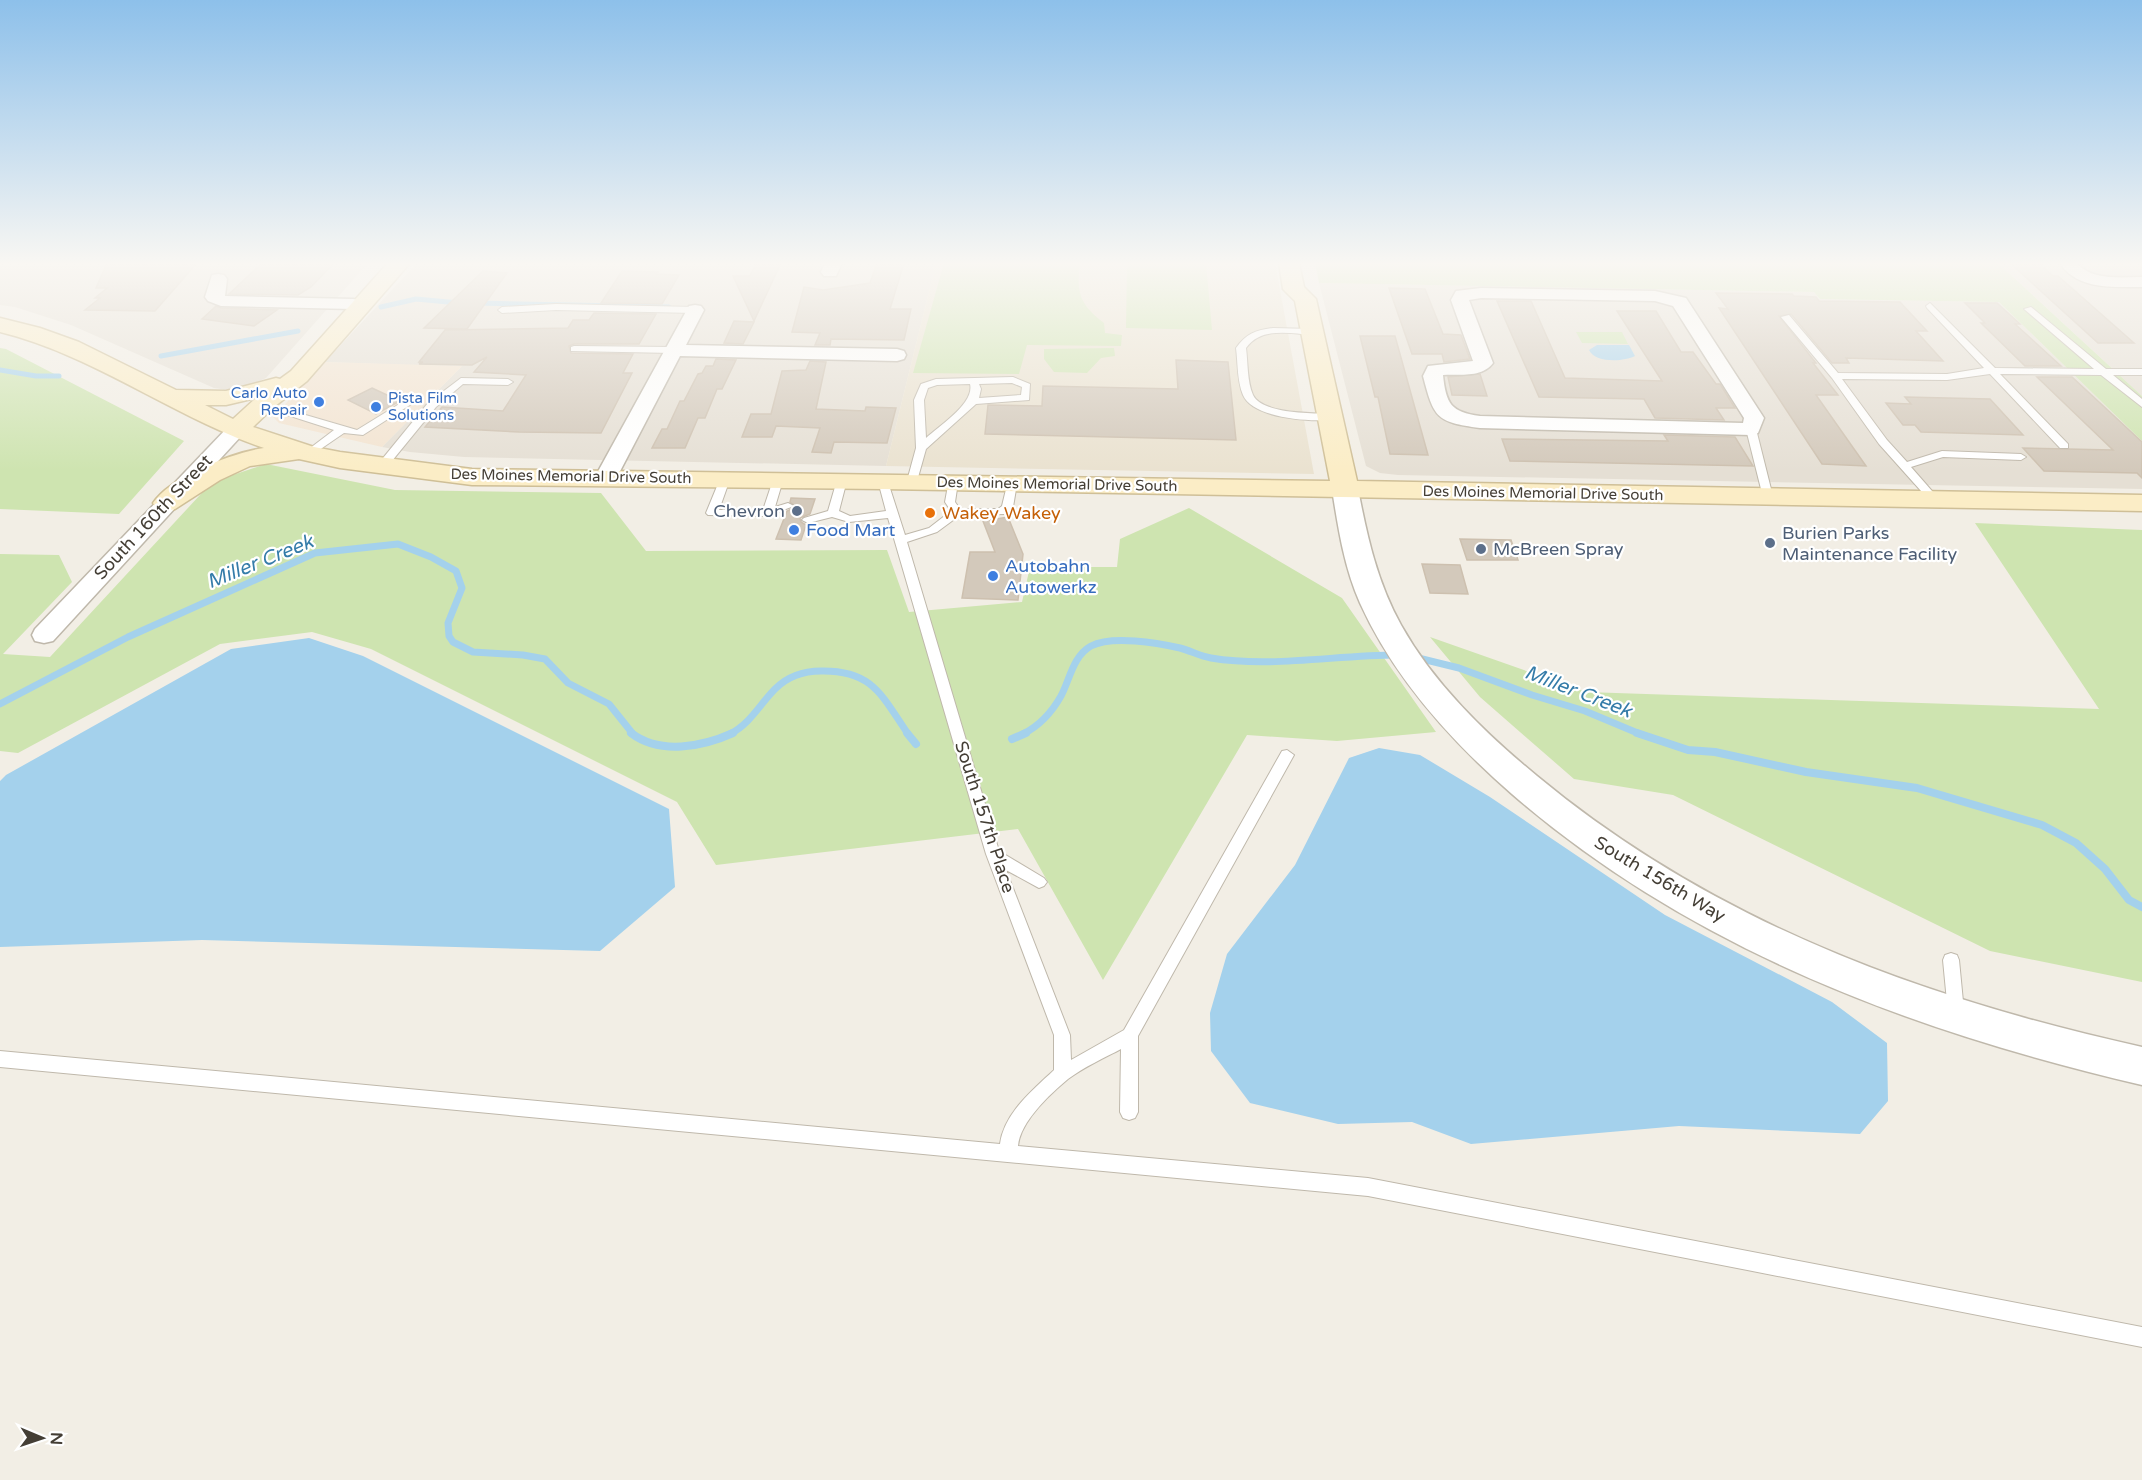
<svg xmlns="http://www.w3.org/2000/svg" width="2142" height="1480" viewBox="0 0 2142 1480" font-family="'Varela Round',sans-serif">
<rect width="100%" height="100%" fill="#f2eee5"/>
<path fill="#e5dfd4" d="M0 263H368L266 378 236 391 214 388 71 325 15 307 0 305Z
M417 263H936L886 466 464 457 410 452 382 447 461 367 325 362Z
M1998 263H2142V396L2036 298Z
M1319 283 1814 292 1820 299 1999 302 2142 441V489L1398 475 1380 473 1366 466Z"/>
<path fill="#f3e4d1" d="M325 362 462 366 382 447 279 423 273 417Z"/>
<path fill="#eae2d0" d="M936 263H1275L1314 474 886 466Z"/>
<path fill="#cee4b0" d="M944 263H1080C1076 293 1080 305 1104 323L1105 333 1122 335 1121 346 1027 345 1019 374 913 373Z
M1127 263H1206L1212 330 1126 328Z
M1315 263H1998L2142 396V441L1999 302 1820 299 1814 292 1319 283Z
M1576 332H1622L1628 344 1582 343Z
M0 348 6 349 184 441 119 514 0 509Z
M1114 348 1115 356 1101 358 1087 373 1054 372 1044 359V349Z
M266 464 395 490 601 493 646 551 887 550 909 612 1022 602 1030 567H1117L1120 539 1189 508 1342 598 1436 732 1337 741 1247 735 1103 980 1018 829 716 865 677 802 371 649 312 632 220 644 18 753 0 751V554L59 555 72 582 3 654 50 657 212 482Z
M1975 523 2142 530V982L1990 951 1673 795 1574 779 1480 697 1430 637 1586 692 2099 709Z"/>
<path fill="#a4d1ec" d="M1597 345H1629L1635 356C1623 362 1595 363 1589 350Z
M309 638 363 656 669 809 675 887 600 951 202 940 0 947V781L6 775 231 649Z
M1379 748 1420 755 1490 797 1665 915 1832 1002 1887 1043 1888 1101 1860 1134 1679 1126 1471 1144 1412 1122 1338 1124 1250 1103 1211 1051 1210 1013 1227 954 1295 865 1349 758Z"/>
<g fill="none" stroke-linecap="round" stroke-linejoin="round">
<path stroke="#a4d1ec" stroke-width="5" d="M477 303 669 307
M381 307 416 299 459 303
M161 356 298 331
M0 370 36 376H59"/>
<path stroke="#a4d1ec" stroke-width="7" d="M1414 657 1459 668 1532 695 1585 711 1640 734
M0 704 128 637 315 553 398 544 431 557 456 571 462 588 448 623 449 636 453 642 473 652 523 655 545 659 568 683 609 704 633 734
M730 734C750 724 760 704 775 689 788 676 803 671 821 671 873 670 882 696 908 734
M1023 734C1039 726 1052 712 1061 696 1070 679 1073 656 1091 646 1112 635 1158 643 1180 648 1191 651 1200 656 1211 658 1271 668 1336 655 1397 655"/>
<path stroke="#a4d1ec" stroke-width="8" d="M631 733C660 755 702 747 733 733
M907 733 916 744
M1637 733 1688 750 1715 752 1806 772 1917 788 2042 825 2076 843 2105 869 2129 900 2142 907
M1012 739 1026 733"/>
</g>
<path fill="#d3c9bb" stroke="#cdc0af" stroke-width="1.5" d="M107 263H197L155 311 85 310 100 298H95L107 288H96Z
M262 263H334L311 287 298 295 229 294Z
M756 263H781L754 321 733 276H750Z
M877 263H904L890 309H911L904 340 831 339 830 345H815L820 333 792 332 804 287 823 290 870 283Z
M2010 263H2039L2053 276H2058L2134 343H2098Z
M483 271 507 273 467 329 424 328Z
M622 271 658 272 656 274 679 275 662 304 601 303Z
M1389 288 1425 289 1443 334 1461 335 1470 359 1444 362 1442 354H1412Z
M1716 293 1792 294 1794 296 1816 297 1819 301 1900 302 1927 331H1916L1943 361 1846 358 1849 363H1832L1791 314 1779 316 1816 363H1813L1838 395H1816L1866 466 1822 464 1719 308 1728 309Z
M1497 301H1531L1565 378 1662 381 1617 311H1656L1681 352H1693L1716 384H1720L1735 408H1716L1724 420 1655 418 1644 399 1539 397Z
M1965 303H1997L2020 324H2015L2061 366H2025L1981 323H1985Z
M216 306 221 308 277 310 254 326 202 319Z
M594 313 656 314 639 344H574L569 346 571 353 633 354 623 373H632L601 433 519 432 425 427 442 407 503 411 526 375 474 372 487 357 472 365 419 364 423 362H419L445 330 568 328 573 320H589Z
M734 321 754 322 743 344 724 343Z
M1360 336H1395L1428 455 1390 454 1378 397H1375Z
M716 359 736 360 722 389H717L705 418H698L685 448H652L662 429H667L680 401H684L698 374 702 373 706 366H713Z
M1176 360 1228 362 1236 440 985 434 988 405 1042 406 1043 386 1178 389Z
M810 361 826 362 816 409 865 411 866 407 896 408 887 443 834 442 831 453 812 452 820 428 776 426 772 437H742L751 414H771L782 371 806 370Z
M1480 374 1487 396 1452 395 1448 377Z
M2037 377H2072L2142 442V478L2137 473 2044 471 2023 448 2113 450Z
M372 388 400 401 376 414 348 400Z
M1905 397 1990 399 2023 435 1921 432 1915 425H1903L1886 403 1911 404Z
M1664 435 1735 437 1753 466 1510 461 1502 439 1668 441Z
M791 498 815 499 810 514 800 518 801 522 806 525 801 540 776 539 787 511 796 507 790 502Z
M1008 517 1023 554 1018 600 962 598 970 552H995L983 521Z
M1460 539 1511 540 1518 560H1467Z
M1422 564 1460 565 1468 594 1430 593Z"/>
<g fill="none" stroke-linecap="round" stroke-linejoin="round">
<g stroke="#bfb8ab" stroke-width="2">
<path id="service" d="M1930 303 1995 368 2094 369 2024 309 2031 307 2106 369H2142V375H2113L2142 399V407L2101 375 2000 374 2068 444V448H2060L1990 374 1947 380 1842 379 1887 440 1907 462 1942 451 2021 454 2026 457 2021 460 1943 457 1911 467 1939 499 1934 502 1930 501 1879 444 1832 378 1781 317 1789 315 1838 373 1947 374 1984 368 1927 308 1926 306Z
M556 304 695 307 699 310 695 313 556 310 502 313 498 310 502 307Z
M1273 328 1312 329 1317 332 1312 335C1289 333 1261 327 1246 348 1248 363 1247 382 1253 395 1262 414 1312 413 1330 414L1334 415V419C1312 423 1252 418 1243 395 1237 381 1238 363 1236 348 1246 334 1256 330 1273 328Z
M574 346 673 347 678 350 673 353 571 351V347Z
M1013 377 1030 384 1029 400 976 404 926 449 917 481 916 483H908L907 481 916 448 914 400 921 384 936 379ZM1012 383 1022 387 1021 395 979 398 981 389 979 384ZM970 384C975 403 939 426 926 438L924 400 928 388 937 385Z
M461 378 508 379 513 382 508 385 463 384 436 407 387 467H379V463L428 403Z
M409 398 413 399V403L363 435 344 433 309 457 304 454 305 452 334 430 256 405 261 402 357 430Z
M1751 426 1756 429 1773 497 1772 499 1768 500 1763 497 1746 429Z
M725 476 730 479 719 510H763L773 480 778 477 783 480 775 507 788 503 794 506 767 516 708 515 706 513 720 479Z
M842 477 847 480 839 511 850 516 886 511 878 481 879 479H887L905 535 929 528 951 511 945 502 949 480H957L958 482 955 502 960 509H998L1002 506 1008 481H1016L1017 483 1013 507 1005 514 960 515 937 532 907 542 999 851 1044 878 1047 882 1044 886 1039 888 1006 870 1070 1035 1071 1060 1124 1030 1282 751 1287 750 1294 755 1138 1036V1112L1135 1118 1129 1120 1123 1118 1120 1112 1121 1049C1104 1058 1084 1067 1068 1079 1050 1094 1020 1122 1018 1146L1368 1178 2142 1327V1347L1368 1196 0 1067V1051L1000 1144C1004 1113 1033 1090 1054 1070V1035L986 854 888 518 849 522 832 517 808 523 802 520 804 518 828 511 837 480Z
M1951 953 1957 955 1959 960 1964 1012 1962 1017 1956 1019 1950 1017 1948 1012 1943 960 1945 955Z"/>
</g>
<g stroke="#bfb8ab" stroke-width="3">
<path id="minor" d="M825 263H842L836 276H824L821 272Z
M2060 263H2077C2091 281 2122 277 2142 277V287C2113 287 2077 290 2060 263Z
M218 274 224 275 227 279 225 296 353 299 359 300 362 304 359 308 353 309 221 306 208 301 205 297 212 275Z
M1481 288 1655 291 1686 298 1764 418 1758 433 1751 435 1480 428C1436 422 1434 418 1423 376L1428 366 1473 361 1451 300 1456 291ZM1481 298 1655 301 1673 306 1744 418 1743 423 1480 416C1451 412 1446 404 1443 375 1459 374 1482 378 1493 363L1469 300Z
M695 305 701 306 704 310 686 345 897 349 904 351 906 355 904 359 897 361 680 356 617 477 614 482 606 483 598 482 595 477 689 306Z
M236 424 243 426 246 430 243 434 53 641 44 643 35 641 32 635 35 629 229 426Z"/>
</g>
<g stroke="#bfb8ab" stroke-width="3">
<path id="tertiary" d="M1345 481 1354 483 1358 489C1367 536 1377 582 1401 625 1434 684 1485 733 1537 776 1713 922 1921 998 2142 1047V1085C1914 1032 1691 949 1512 794 1450 740 1394 678 1360 603 1344 567 1338 527 1332 489L1336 483Z"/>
</g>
<g stroke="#cfbf97" stroke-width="3">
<path id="secondary" d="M388 263H410L307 381 274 407 253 427 314 447 340 452 472 469 1330 481 1295 301 1283 289 1279 263H1299L1304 287 1316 299 1357 481 2142 495V511L883 489 472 485 340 468 299 459 250 466 220 480 175 509 166 511 157 509 153 503C170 477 234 452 264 448 173 417 94 355 0 332V318L40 328 79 342 176 390 226 391 276 378 280 379 291 371ZM256 398 233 419 205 405H226Z"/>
</g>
<use href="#service" fill="#fff" fill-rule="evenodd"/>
<use href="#minor" fill="#fff" fill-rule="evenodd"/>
<use href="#tertiary" fill="#fff" fill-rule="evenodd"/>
<use href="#secondary" fill="#fbedc6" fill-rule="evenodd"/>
</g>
<linearGradient id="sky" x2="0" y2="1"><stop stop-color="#8dc0ea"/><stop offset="0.56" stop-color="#f9f7f3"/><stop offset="1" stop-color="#f9f7f3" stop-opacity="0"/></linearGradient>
<rect width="2142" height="471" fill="url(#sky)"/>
<g fill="#3f7fe0" stroke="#fff" stroke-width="2">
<circle cx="319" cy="402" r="6"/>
<circle cx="376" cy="407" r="6"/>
<circle cx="794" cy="530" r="6"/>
<circle cx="993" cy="576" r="6"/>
</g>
<g fill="#5c6f8a" stroke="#fff" stroke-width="2">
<circle cx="797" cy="511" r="6"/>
<circle cx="1770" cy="543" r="6"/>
<circle cx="1481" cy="549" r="6"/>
</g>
<circle fill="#e8710a" stroke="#fff" stroke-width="2" cx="930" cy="513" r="6"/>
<g text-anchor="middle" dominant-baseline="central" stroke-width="4.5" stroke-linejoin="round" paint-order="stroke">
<g font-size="15" fill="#366cbe" stroke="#fff" text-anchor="end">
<text x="307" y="393">Carlo Auto<tspan x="307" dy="17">Repair</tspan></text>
<text x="388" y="398" text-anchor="start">Pista Film<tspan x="388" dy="17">Solutions</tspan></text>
</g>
<g font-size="15" fill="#443e35" stroke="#fff">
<text transform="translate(571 476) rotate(1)">Des Moines Memorial Drive South</text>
<text transform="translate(1057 484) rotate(1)">Des Moines Memorial Drive South</text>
<text transform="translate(1543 493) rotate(1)">Des Moines Memorial Drive South</text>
</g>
<g font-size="18" fill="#4e5e75" stroke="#fff" text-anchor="start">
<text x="785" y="511" text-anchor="end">Chevron</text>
<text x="1782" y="533">Burien Parks<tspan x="1782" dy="21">Maintenance Facility</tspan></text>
<text x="1493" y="549">McBreen Spray</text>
</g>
<g font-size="18" fill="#c56008" stroke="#fff" text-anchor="start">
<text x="942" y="513">Wakey Wakey</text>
</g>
<g font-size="18" fill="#443e35" stroke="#fff">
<text transform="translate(153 517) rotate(-47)">South 160th Street</text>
<text transform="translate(985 817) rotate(72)">South 157th Place</text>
<text transform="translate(1660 879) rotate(31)">South 156th Way</text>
</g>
<g font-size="18" fill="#366cbe" stroke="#fff" text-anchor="start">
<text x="806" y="530">Food Mart</text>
<text x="1005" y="566">Autobahn<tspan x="1005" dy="21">Autowerkz</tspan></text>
</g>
<g font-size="20" font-style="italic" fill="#357ca9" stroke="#fff">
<text transform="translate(260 562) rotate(-22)">Miller Creek</text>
<text transform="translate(1578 692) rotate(21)">Miller Creek</text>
</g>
</g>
<g transform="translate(42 1438) rotate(92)" stroke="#ffffff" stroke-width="4.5" paint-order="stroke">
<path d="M0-4.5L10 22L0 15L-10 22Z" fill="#443e35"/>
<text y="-9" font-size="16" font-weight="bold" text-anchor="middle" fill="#443e35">N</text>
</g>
</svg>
